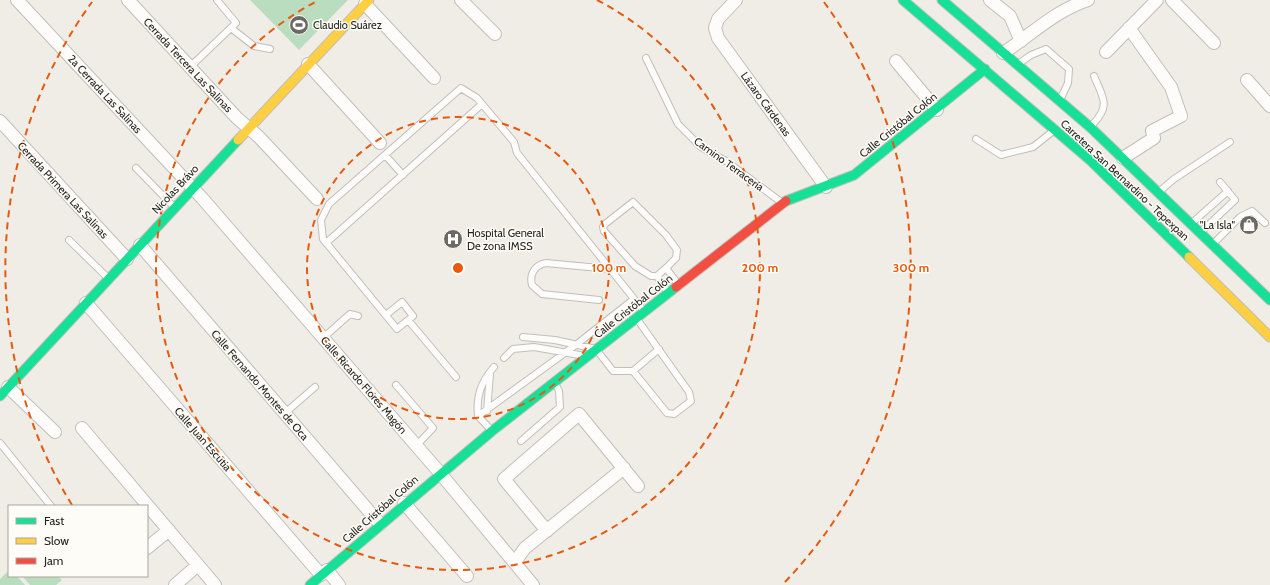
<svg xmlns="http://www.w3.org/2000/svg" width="1270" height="585" viewBox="0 0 1270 585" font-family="Cabin,sans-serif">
<rect width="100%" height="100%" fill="#f0ede7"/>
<path fill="#baddbf" d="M250 0H348L299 50Z
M9 570V576H17L25 585H0V579Z
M22 576H58L62 580 56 585H30Z"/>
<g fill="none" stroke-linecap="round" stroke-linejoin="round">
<g stroke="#c1bfba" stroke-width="8">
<path id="lane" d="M231 28 254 46 270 49
M646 58 678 124 701 147 726 161 781 202
M1021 62 1031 55 1046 49 1069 69 1068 83 1061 98
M190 67 236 23 217 0
M1093 124C1111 105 1103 98 1094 76
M976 139 1001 155 1033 147 1052 132
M385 155 403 175
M136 168 175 208
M1161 190 1174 179 1230 142
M633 202 666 235 677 250 676 258 666 268 657 276H651L635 266 604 231 603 227 605 224Z
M1193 222 1228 191
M1203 230 1235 200 1220 182
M69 240 108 278
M1215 242 1240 217 1252 211 1265 223
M326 243 482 104
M666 268 678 284
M657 276 667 291
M599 300 542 294 532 285C529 274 535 265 546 263L610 269
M386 315 402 302 413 316 397 329 323 239 321 220 329 204 461 88 477 98 514 142 517 153 643 310
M408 320 456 377
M523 337 555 340 596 349 613 371H633L667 413 674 414 691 401 689 392 637 319
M323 338 350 314 358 316
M504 358 513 349 534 347 585 356
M633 371 659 349
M396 385 433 428 416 446
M487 411 490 375
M285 413 315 387
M478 416C476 396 481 382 494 367
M492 431 478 416 577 344 634 299
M521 441 560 407 559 391 555 383
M0 443 51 506"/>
</g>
<g stroke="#c1bfba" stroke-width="14">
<path id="street" d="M17 0 202 198 440 473 533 585
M128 0 237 118 259 137 317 199
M461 0 495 34
M736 0 718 19 715 28 718 38 826 187
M990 0 1010 16 1021 41
M1172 0 1214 43
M365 4 434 78
M1106 52 1157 0
M1003 53C1031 35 1056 10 1088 0
M896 61 937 110
M308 64 380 143
M1247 80 1270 106
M0 121 127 259
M1123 158 1154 138 1152 131 1181 116 1171 87 1129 28
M140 245 380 524
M86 303 321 575
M8 387 55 432
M82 428 215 585
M404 503 467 576
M547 531 504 479 579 414 638 486
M147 548 169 530
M515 562 525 548 624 468
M327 570 339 585
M175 585 198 565"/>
</g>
<g stroke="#c1bfba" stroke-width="11">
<path id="fast" d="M903 0 1090 160 1189 257
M942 0 1090 127 1270 300
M786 201 854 175 985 69
M0 396 238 140
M310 585 492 431 676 287"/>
</g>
<g stroke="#c1bfba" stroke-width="11">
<path id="slow" d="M238 140 369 0
M1189 257 1270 337"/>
</g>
<g stroke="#c1bfba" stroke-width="11">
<path id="jam" d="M676 287 786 201"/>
</g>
<use href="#lane" stroke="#fdfcfb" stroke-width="6"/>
<use href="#street" stroke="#fdfcfb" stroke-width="12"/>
<use href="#fast" stroke="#16e098" stroke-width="9"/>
<use href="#slow" stroke="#ffcf43" stroke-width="9"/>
<use href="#jam" stroke="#f24e42" stroke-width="9"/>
</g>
<g fill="none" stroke="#e8590c" stroke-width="2" stroke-dasharray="7 5">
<circle cx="458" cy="268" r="151"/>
<path d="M597 0A302 302 0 1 1 319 0"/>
<path d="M72 505A453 453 0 0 1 92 2M824 2A453 453 0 0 1 784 583"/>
</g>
<defs>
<g id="stadium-disc" transform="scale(1)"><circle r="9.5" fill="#6d6a65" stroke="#fefcf7"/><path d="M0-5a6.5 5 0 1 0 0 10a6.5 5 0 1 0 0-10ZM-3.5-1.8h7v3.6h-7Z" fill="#fff"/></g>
<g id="shop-disc" transform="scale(1)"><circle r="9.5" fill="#6d6a65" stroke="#fefcf7"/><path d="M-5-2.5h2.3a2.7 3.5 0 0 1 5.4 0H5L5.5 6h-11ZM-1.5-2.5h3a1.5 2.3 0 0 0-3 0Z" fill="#fff"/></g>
<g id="hospital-disc" transform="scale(1)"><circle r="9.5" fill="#6d6a65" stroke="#fefcf7"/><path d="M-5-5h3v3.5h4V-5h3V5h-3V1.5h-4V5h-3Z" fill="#fff"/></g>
</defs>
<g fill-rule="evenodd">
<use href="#stadium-disc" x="299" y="25"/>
<use href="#shop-disc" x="1249" y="225"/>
<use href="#hospital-disc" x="453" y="239"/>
</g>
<g text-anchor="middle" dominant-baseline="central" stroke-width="3" stroke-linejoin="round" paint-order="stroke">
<g font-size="11" fill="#26231f" stroke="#fefcf7" text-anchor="start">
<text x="313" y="25">Claudio Suárez</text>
<text x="1235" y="225" text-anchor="end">"La Isla"</text>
<text x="467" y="233">Hospital General<tspan x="467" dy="13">De zona IMSS</tspan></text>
</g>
<g font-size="11" fill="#26231f" stroke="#fefcf7">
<text transform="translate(188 65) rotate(47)">Cerrada Tercera Las Salinas</text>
<text transform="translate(105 94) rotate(47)">2a Cerrada Las Salinas</text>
<text transform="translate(766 104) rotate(54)">Lázaro Cárdenas</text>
<text transform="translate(898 125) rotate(-39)">Calle Cristóbal Colón</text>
<text transform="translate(729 164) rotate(36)">Camino Terracería</text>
<text transform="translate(1125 180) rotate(43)">Carretera San Bernardino - Tepexpan</text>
<text transform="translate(175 189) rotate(-47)">Nicolas Brávo</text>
<text transform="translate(63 190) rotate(47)">Cerrada Primera Las Salinas</text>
<text transform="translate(633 306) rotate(-38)">Calle Cristóbal Colón</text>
<text transform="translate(260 385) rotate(49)">Calle Fernando Montes de Oca</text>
<text transform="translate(364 385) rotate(49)">Calle Ricardo Flores Magón</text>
<text transform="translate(203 439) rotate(49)">Calle Juan Escutia</text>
<text transform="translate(380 509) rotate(-41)">Calle Cristóbal Colón</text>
</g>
</g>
<circle cx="458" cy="268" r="6" fill="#e8590c" stroke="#fefcf7" stroke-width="2"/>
<g font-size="12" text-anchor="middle" font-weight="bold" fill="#e8590c" stroke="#fefcf7" stroke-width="3" stroke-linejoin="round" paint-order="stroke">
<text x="609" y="272">100 m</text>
<text x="760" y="272">200 m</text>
<text x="911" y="272">300 m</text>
</g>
<rect x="8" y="505" width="140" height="72" fill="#fefcf7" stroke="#a8a5a1"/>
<rect x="16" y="518" width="20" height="6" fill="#16e098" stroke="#a8a5a1"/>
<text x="44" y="525" font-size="12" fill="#26231f">Fast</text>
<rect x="16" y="538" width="20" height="6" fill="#ffcf43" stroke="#a8a5a1"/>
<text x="44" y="545" font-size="12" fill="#26231f">Slow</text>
<rect x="16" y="558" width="20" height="6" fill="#f24e42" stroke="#a8a5a1"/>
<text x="44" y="565" font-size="12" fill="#26231f">Jam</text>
</svg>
